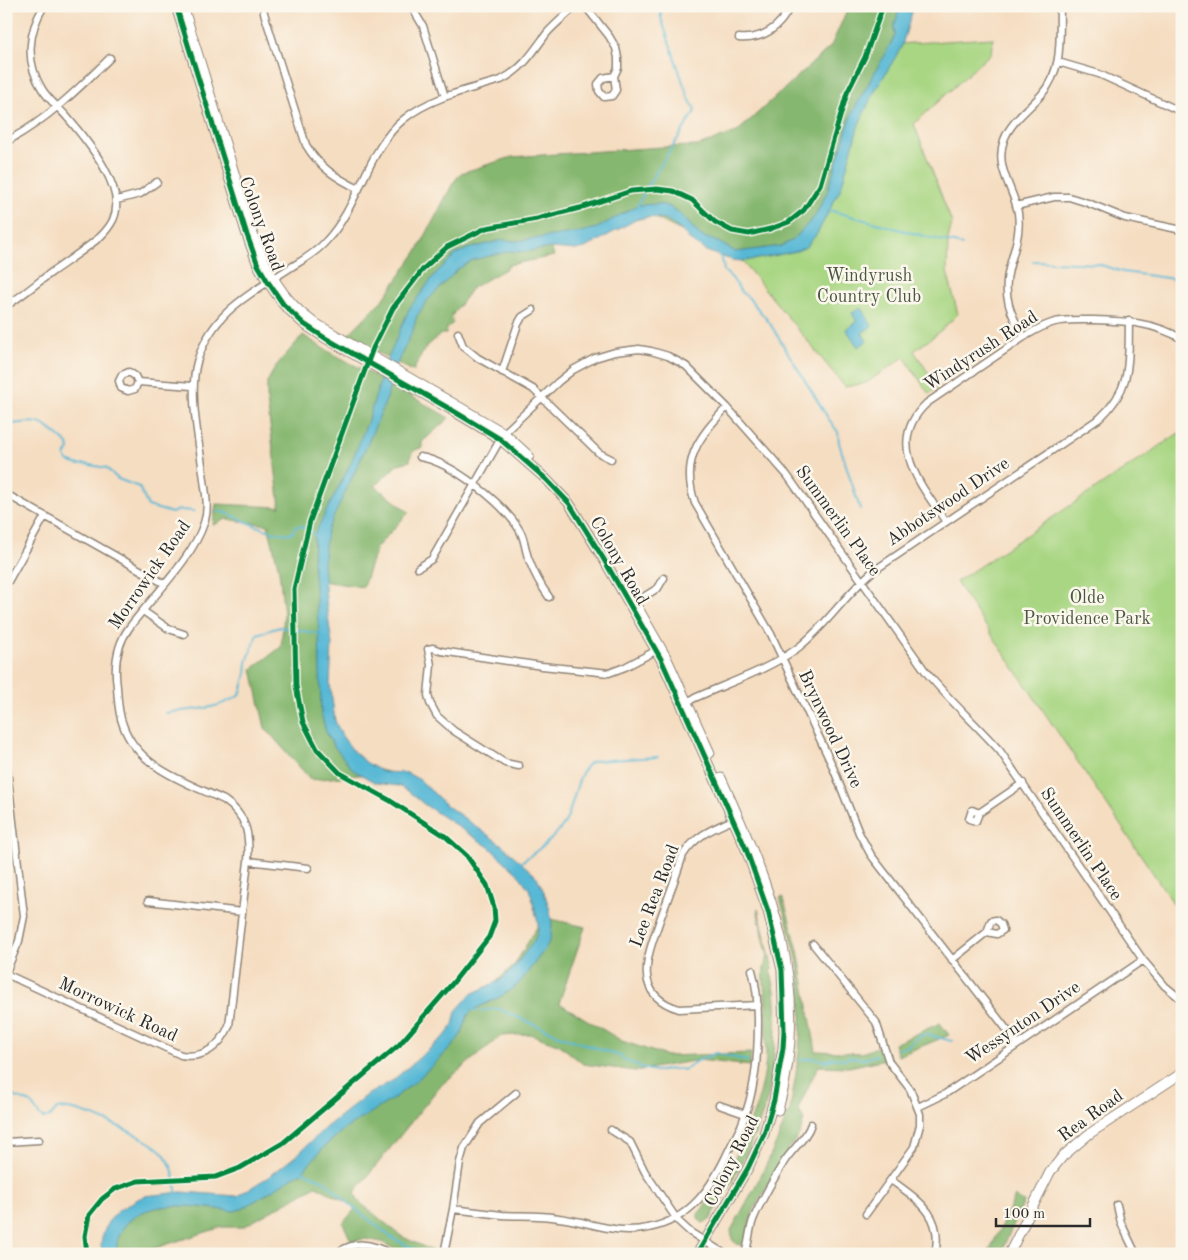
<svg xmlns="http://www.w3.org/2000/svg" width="1188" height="1260" viewBox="0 0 1188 1260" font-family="'Old Standard TT',serif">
<rect width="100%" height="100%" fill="#fbf7ec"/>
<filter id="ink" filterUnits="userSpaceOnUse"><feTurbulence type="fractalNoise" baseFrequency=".02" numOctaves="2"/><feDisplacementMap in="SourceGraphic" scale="10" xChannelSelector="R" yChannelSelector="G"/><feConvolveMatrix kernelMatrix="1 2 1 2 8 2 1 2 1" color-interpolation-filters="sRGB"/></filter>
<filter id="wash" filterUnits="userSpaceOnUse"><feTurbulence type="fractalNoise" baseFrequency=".0096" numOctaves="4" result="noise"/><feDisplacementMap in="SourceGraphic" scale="20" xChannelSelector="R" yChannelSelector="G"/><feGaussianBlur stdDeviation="1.12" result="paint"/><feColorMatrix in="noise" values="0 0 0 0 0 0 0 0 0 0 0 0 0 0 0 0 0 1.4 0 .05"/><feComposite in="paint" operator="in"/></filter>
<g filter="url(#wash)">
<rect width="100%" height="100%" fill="#f5ddc1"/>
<path fill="#a8d682" stroke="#6a8056" d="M993 38 991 53 914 124 952 223 948 239 947 272 958 314 937 334 914 351 938 387 929 394 904 357 866 383 845 387 737 255 855 124 898 44Z
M1179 433 1182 438V916L956 582Z"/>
<path fill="#86b770" stroke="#58714e" d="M849 6H908L898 44 855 124 846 161 801 243 755 256 722 251 651 216 549 241 554 256 508 265 509 267 472 288 451 317 453 323 447 328 446 334H441L425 348 413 371 347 336 385 297 419 248 453 183 461 173 512 157 663 147 698 146 737 132 831 46Z
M303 335 324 349 394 386 449 418 422 442V448C414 449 410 453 410 461L398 464 375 486 409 512 376 548 363 587 321 581 328 726 361 767 388 772 311 780 265 728 252 669 281 647 284 614 279 570 268 525 226 519 213 525 216 504 280 507 267 400V382L276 366Z
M783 897 798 950 816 1051 862 1053 882 1045 886 1059 849 1067 818 1066 798 1109 804 1119 800 1134 787 1151 753 1212 745 1243 741 1245 736 1244 732 1239 731 1230C753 1191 772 1158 787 1115H789C798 1065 806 1016 798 965 794 943 786 920 780 898Z
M757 909H758L773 969 770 970C778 993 777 1019 775 1042 773 1065 771 1089 764 1110 751 1150 730 1185 710 1220L703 1223 698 1219V1214C704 1206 712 1199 718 1190 725 1178 731 1165 737 1153 752 1120 766 1087 766 1051 766 1035 766 1020 766 1005 765 988 760 972 768 957Z
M543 917 585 927 559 1003 622 1041 667 1056 751 1053 750 1066 699 1060 635 1071 583 1064 560 1045 530 1034 501 1036 440 1086 355 1192 358 1201 401 1236 439 1254H403L382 1242 366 1239 351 1241 343 1223 355 1209 347 1202 316 1186 243 1227H222L152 1249 154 1254H114L118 1228 153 1199 249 1203 438 1050 473 1004 515 964Z
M940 1023 949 1035 898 1056 894 1044Z
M1015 1197 1024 1202 1000 1254H988Z"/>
<path fill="#57b8d5" stroke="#417280" d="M900 6H914L901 48 872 96 859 124 841 188 817 234 806 247 797 251 758 259 742 261 732 260 706 251 692 242 682 231 666 219 649 217 637 219 585 248 576 250 551 248 522 252 510 251 473 260 458 269 427 301 417 316 413 330 393 372 387 398 365 450 327 531 323 564 327 610 332 644 330 684 335 721 342 736 354 752 367 763 383 772 407 773 420 780 446 805 502 845 537 877 544 892 550 910 552 925 550 940 545 949 518 985 500 997 473 1010 468 1015 462 1033 453 1046 416 1081 393 1099 343 1130 324 1147 303 1171 242 1209 234 1211C200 1208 146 1195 123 1228 118 1237 115 1244 118 1254H103L101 1246 102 1237 108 1222 119 1210 138 1199 144 1196 182 1192 237 1196 270 1176 298 1154 325 1128 365 1096 392 1081 446 1035 453 1025 456 1011 471 994 499 981 512 970 534 941 538 932V923L532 898 529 889 518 874 489 847 425 805 408 791 399 786 376 783 353 770 333 745 326 732 321 713 319 633 313 563 314 535 351 463 369 418 384 368 409 309 436 273 456 254 467 249 502 240 517 241 580 232 597 228 638 205 659 204 668 206 678 212 701 236 718 242 736 252 781 246 793 240 815 216 827 192 852 113 895 36 894 27Z
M861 308 872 326 862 333 867 341 858 347 846 329 857 322 852 313Z"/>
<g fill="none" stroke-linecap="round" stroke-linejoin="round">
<path stroke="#57b8d5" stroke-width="2" d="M637 206 652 179 694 113 695 109 688 97 661 18 660 6
M829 210 927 237 962 245
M719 254 722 259 724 271 732 278 742 293 748 297 769 322 828 418 838 432 839 443 860 509
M1033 261 1098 264 1123 272 1182 280
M6 425C43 419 40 421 68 444L69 449 65 456 67 461 79 465 85 464 106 468 118 479 139 487 148 506 172 513 178 510 194 511
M217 511C228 512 233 516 243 520 255 526 279 536 292 533L295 527 301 526 311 531 315 536
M166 713C195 708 212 712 240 695L246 674 247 662 257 634 280 627 321 634
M520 863C535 852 553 840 564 824 574 810 576 768 593 761L658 757
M471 1009C485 1014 488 1007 499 1009L563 1037 620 1056C630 1064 647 1071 660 1071 668 1070 676 1067 684 1070L695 1062 716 1053 748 1061
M897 1049 906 1047 922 1035H928L952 1041
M800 1060 814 1058 825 1061 834 1058 844 1059 851 1057 864 1059 877 1055
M6 1093 31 1103 40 1116 43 1118 50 1117 57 1109C75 1104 148 1137 162 1152 172 1163 177 1180 176 1194
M303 1171 326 1182 353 1207 392 1238 424 1254"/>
</g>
</g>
<g filter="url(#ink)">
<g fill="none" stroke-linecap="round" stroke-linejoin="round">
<g stroke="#908476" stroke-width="9">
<path id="minor" d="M263 6 264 13 306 145C319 167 336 178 359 189
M411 6 423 26 445 97
M585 6 609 36 616 48 618 58V68L614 76 616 90 612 96 604 97 599 91 598 84 603 78 614 76
M739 38C763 40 781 27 790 6
M1058 62 1099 74 1182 112
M11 139C49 118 79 88 110 58
M117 200 140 194 157 182
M1016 206 1054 197H1069L1088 203 1125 218 1182 230
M6 306C22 296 37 283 52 272 69 260 86 249 101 236 106 231 110 226 113 220 128 189 87 141 67 117 59 108 48 99 42 89 25 62 28 32 44 6
M458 333 463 346 478 358 533 389 599 453 611 459
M1024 337C1011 316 1002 295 1009 269 1014 249 1021 234 1018 213 1014 188 994 168 1004 140 1011 121 1029 109 1042 94 1064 68 1059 37 1060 6
M502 372 518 324 522 317 533 310
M138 382 135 389 128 391 121 388 119 381 122 375 129 372 135 376 138 382 192 386
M727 407C699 437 680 460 695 503L771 634 832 765 859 833 871 855 1018 1044
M420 457C451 462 504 503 520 531 525 539 525 551 529 560 534 573 541 586 549 597
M6 494 165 584
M946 522C921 485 884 443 927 403L1024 337C1034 331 1043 325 1055 322 1067 319 1080 320 1093 320 1125 321 1154 322 1182 339
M418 568 432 559 504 433 558 382 573 370 595 358 615 352 639 349 651 351 668 356 686 366 727 407 787 475 926 672C949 700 976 724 1000 751L1143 960 1165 986 1182 1000
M6 585 45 516
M632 604 658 588 664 578
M143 611 169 629 184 634
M684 703C721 685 766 672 799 647 826 626 845 595 872 572L1100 418C1133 387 1128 362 1129 321
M6 761 24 916 19 941 6 972
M519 766 505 763 454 731 437 716 430 703 428 695 431 665 428 649 433 648 441 651 542 666 609 673 625 667 659 649
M979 813 976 821 969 819 972 810 979 813 1023 783
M735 819C713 829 697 834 683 855 676 876 669 896 661 917 649 952 629 994 679 1009L758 1005
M248 861 308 868
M148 901 242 912
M813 944 876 1022 889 1062 910 1089 920 1114V1125L914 1147 866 1214
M952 960 987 932 997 934 1003 930 1001 924 996 920 991 921 987 932
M6 974 181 1055C203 1059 220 1047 229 1026L248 861C250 834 247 816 224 800 186 782 138 768 123 725 118 713 118 700 117 687 114 666 116 646 129 628 151 598 193 558 204 523 209 509 206 495 204 480 200 445 188 395 197 362 212 311 252 293 293 266 305 259 318 251 327 240 359 206 368 148 404 119 431 97 468 90 501 80 523 69 533 52 547 33 556 23 566 15 576 6
M719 1105 745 1114
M918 1107 945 1094 1143 960
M611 1130 630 1142 645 1172 678 1221 690 1232 725 1254
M6 1142 39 1140
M891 1180C918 1200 944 1215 935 1254
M1117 1205 1121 1223 1136 1254
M453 1209C469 1211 486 1213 502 1215 521 1216 540 1215 559 1218 591 1222 615 1235 648 1228 691 1220 712 1187 729 1150 733 1142 737 1134 741 1126 755 1093 758 1058 758 1022 758 1004 757 987 752 970
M336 1254C355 1240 371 1243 391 1254
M444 1254 453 1209 460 1162 464 1148 480 1123 516 1093
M745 1254C749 1243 749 1231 753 1220 761 1200 773 1180 784 1162 792 1149 807 1138 811 1124"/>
</g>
<g stroke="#908476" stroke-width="11">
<path id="major" d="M176 6 247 235 258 265 268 282 283 304 304 324 325 338 450 409 500 439 546 479 569 503 603 558 661 659 719 788 746 849 768 911 782 970 784 1031 783 1048 774 1100 764 1134 748 1168 697 1254
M183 6 253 235C267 270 282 300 313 322L504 433 529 456
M627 589 667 659 710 753
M721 778C771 889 813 986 778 1110
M1009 1254 1050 1172 1063 1156 1089 1134 1182 1073"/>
</g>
<use href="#minor" stroke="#fff" stroke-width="6"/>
<use href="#major" stroke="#fff" stroke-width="9"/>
<g stroke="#fbf7ec" stroke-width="8">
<path id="cycleway" d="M176 6 247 235 258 265 268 282 283 304 304 324 325 338 450 409 500 439 546 479 569 503 603 558 661 659 719 788 746 849 768 911 782 970 784 1031 783 1048 774 1100 764 1134 748 1168 697 1254
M87 1254 85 1236 89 1215 102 1199 115 1189 138 1181 216 1177 240 1168 283 1143 399 1045 452 984 489 937 495 921 494 907 487 885 467 856 445 836 389 800 340 773 317 749 303 722 296 686 294 589 310 521 373 348 393 308 424 268 447 247 486 228 537 219 580 208 631 191 657 189 673 191 692 200 715 222 732 231 749 234 770 229 789 222 804 210 820 185 847 93 865 57 883 6"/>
</g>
<use href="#cycleway" stroke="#00873e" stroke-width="5"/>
</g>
</g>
<g text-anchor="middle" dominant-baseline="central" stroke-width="5" stroke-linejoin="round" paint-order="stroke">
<g font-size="18" fill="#2b2b2b" stroke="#fbf7ec">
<text transform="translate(261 224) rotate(70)">Colony Road</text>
<text transform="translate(981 351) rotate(-33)">Windyrush Road</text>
<text transform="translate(948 502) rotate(-34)">Abbotswood Drive</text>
<text transform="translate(838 521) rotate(54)">Summerlin Place</text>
<text transform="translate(619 561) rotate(60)">Colony Road</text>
<text transform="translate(150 575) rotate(-55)">Morrowick Road</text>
<text transform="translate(830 729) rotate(65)">Brynwood Drive</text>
<text transform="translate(1081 844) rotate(56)">Summerlin Place</text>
<text transform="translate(655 896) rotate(-69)">Lee Rea Road</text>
<text transform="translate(118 1010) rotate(25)">Morrowick Road</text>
<text transform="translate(1023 1023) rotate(-34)">Wessynton Drive</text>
<text transform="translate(1091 1116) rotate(-36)">Rea Road</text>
<text transform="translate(732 1161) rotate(-63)">Colony Road</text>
</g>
<g font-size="18" fill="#4a5641" stroke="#fbf7ec">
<text x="869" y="276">Windyrush<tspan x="869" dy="21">Country Club</tspan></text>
<text x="1087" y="598">Olde<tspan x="1087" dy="21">Providence Park</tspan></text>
</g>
</g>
<rect width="1188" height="1260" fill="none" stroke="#fbf7ec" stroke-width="25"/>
<path d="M996 1218v8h94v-8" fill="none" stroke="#2b2b2b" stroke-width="2.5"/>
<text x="1003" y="1218" font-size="15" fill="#2b2b2b" stroke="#fbf7ec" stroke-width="4" paint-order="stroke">100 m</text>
</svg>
